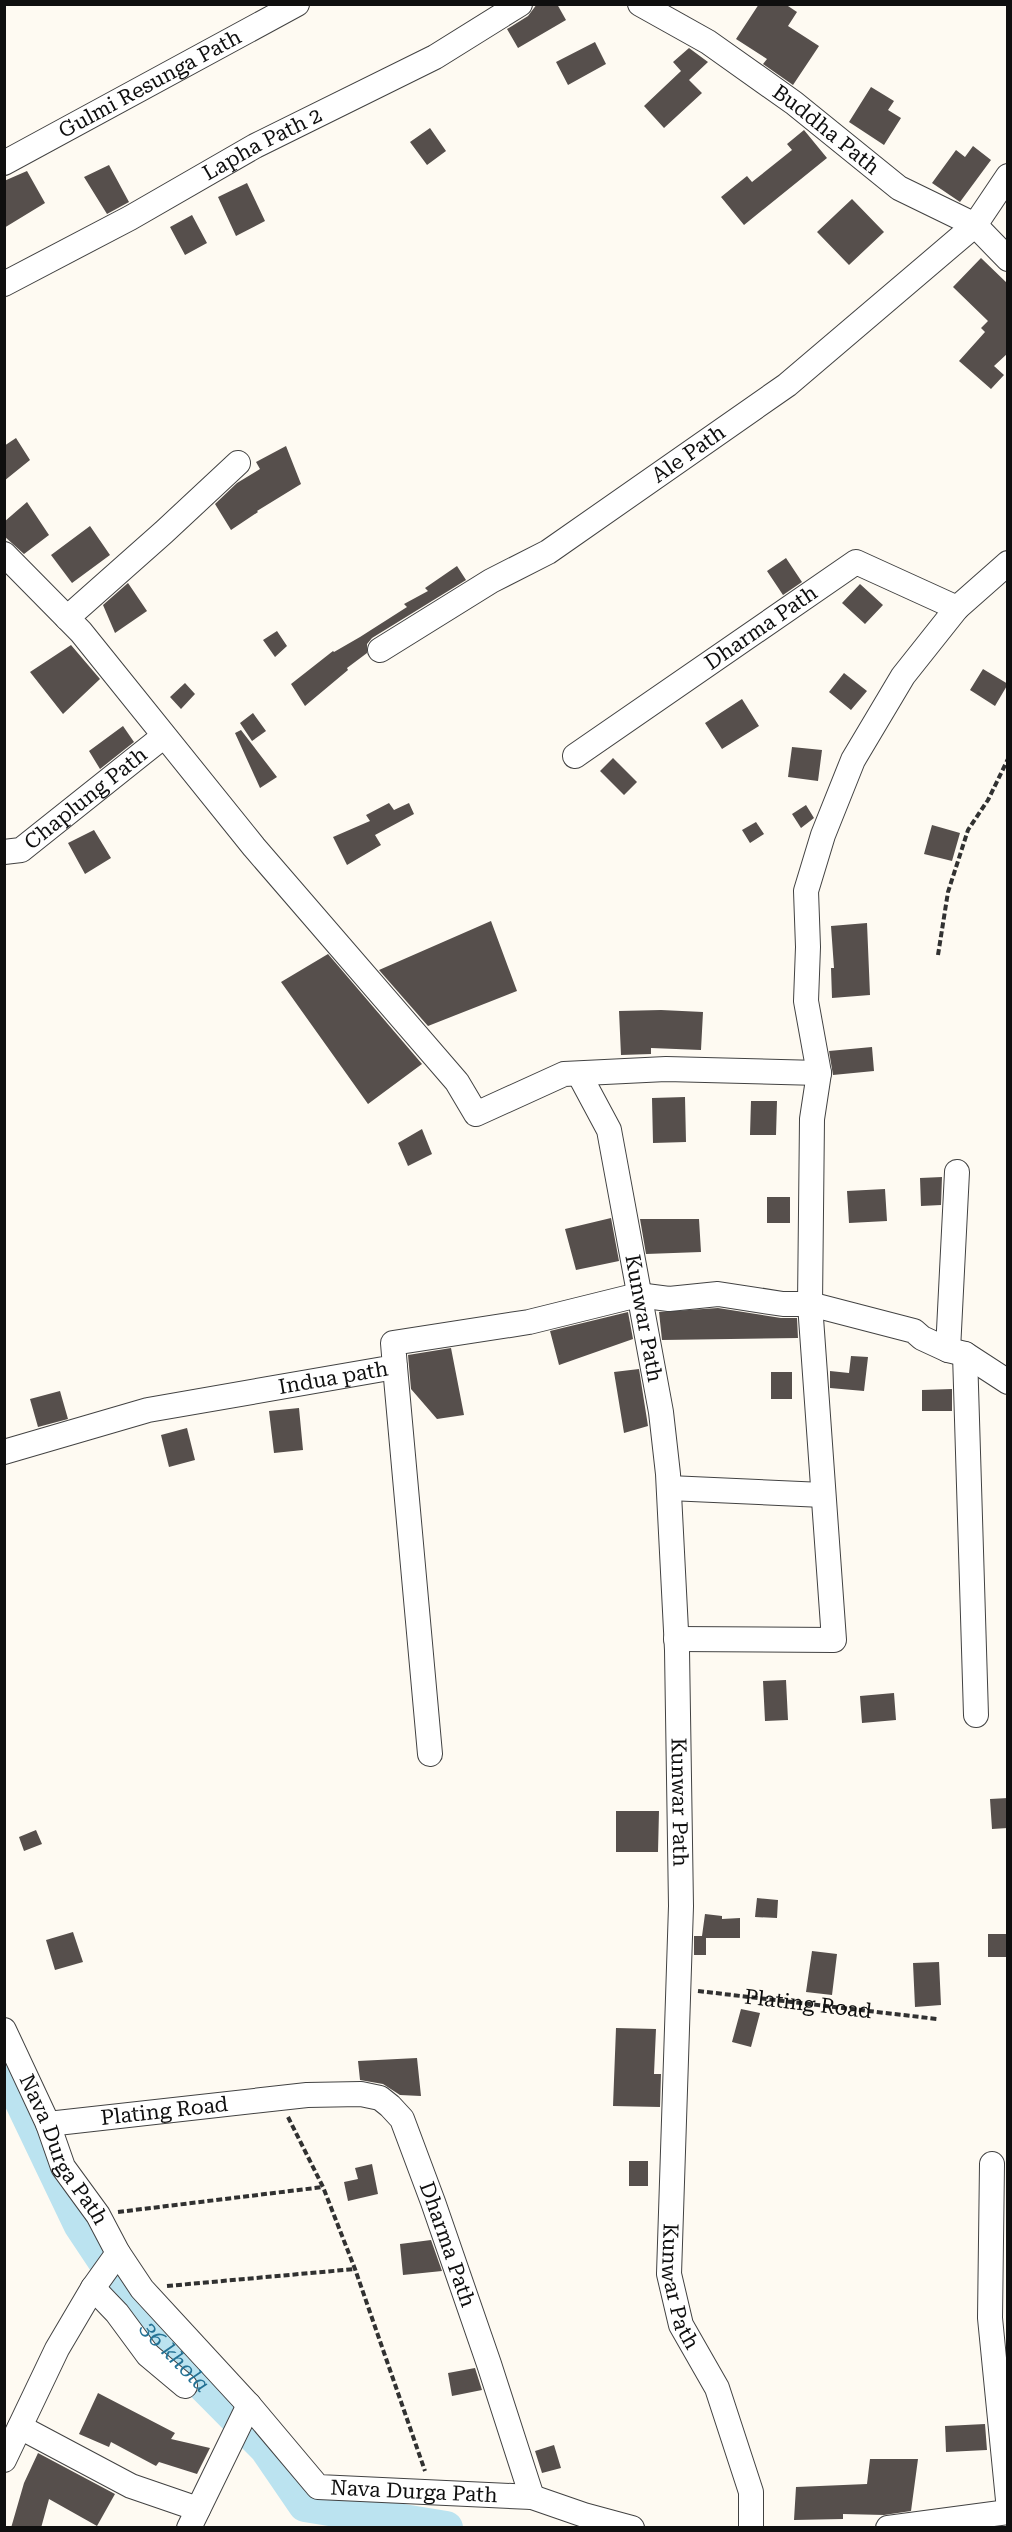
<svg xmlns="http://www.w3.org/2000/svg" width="1012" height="2532" viewBox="0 0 1012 2532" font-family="'Roboto Serif',serif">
<rect width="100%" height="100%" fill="#fefaf2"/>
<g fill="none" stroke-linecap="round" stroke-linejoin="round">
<path stroke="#bbe3f0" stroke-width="34" id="s1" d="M4 2065 80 2224 153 2334 266 2448 305 2505 446 2528"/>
</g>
<path fill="#564f4c" d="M537 4H557L566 20 518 48 507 29 528 16Z
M759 4H785L797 12 788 26 819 46 793 85 763 64 767 59 736 39Z
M595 42 606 64 568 85 556 62Z
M689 48 708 62 689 80 702 93 664 128 644 106 681 71 673 62Z
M871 87 894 101 888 110 901 118 884 145 849 122Z
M430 128 446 151 427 165 410 142Z
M804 130 827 158 744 225 721 197 747 176 752 182 792 150 787 144Z
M973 146 991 160 960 202 932 183 956 150 965 157Z
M109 165 129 202 107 214 84 177Z
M27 171 45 203 4 228V181Z
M247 183 265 221 236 236 218 197Z
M852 199 884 232 849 265 817 232Z
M192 215 207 243 185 255 170 227Z
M981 258 1008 284V353L994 366 1004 375 991 389 959 361 985 332 981 328 988 321 953 287Z
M16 438 30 460 4 481V446Z
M286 446 301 484 257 511 258 512 231 530 215 504 237 483 260 469 256 462Z
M27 502 49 535 24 554 4 536V522Z
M90 526 110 555 72 583 51 555Z
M786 558 802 582 783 595 767 571Z
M457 566 466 580 372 638 367 644V653L347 668 348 670 305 706 291 684 333 651 334 652 360 637 407 607 404 604 428 591 425 588Z
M128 583 147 611 115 633 103 605Z
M860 584 883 605 865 624 842 603Z
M277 631 287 646 275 657 263 640Z
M71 645 100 679 63 714 30 672Z
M983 669 1008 684 995 706 970 690Z
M844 673 867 691 851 710 829 692Z
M185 683 195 694 181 709 170 697Z
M742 699 759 726 722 749 705 723Z
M253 713 266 731 252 741 240 723Z
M123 726 134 742 100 769 89 751Z
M241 730 277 777 260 788 235 733Z
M792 747 822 750 818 781 788 777Z
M613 758 637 782 624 795 600 771Z
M389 803 394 810 409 803 414 814 375 835 381 845 347 865 333 837 370 821 366 815Z
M806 805 814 818 801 828 792 814Z
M756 822 764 834 750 843 742 830Z
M932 825 960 833 952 861 924 854Z
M94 830 111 858 85 874 68 843Z
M491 921 517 991 428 1026 379 970Z
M867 923 870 995 832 998 831 968H834L831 926Z
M328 954 422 1064 368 1104 281 982Z
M661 1010 703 1012 701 1050 651 1048V1054L621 1055 619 1011Z
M872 1047 874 1071 833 1075 829 1051Z
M685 1097 686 1142 653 1143 652 1098Z
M751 1101H777L776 1135H750Z
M422 1129 432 1154 408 1166 398 1143Z
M942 1177 941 1205 921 1206 920 1178Z
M885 1189 887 1221 849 1223 847 1191Z
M767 1197H790V1223H767Z
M611 1218 619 1261 576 1270 565 1229Z
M640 1219H699L701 1252 646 1254Z
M718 1308 781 1318H797L798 1338 662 1340 659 1312Z
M628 1312 633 1339 559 1365 550 1331Z
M451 1348 464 1415 437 1419 411 1389 408 1355Z
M851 1356 868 1357 864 1391 830 1388V1371L849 1373Z
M639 1369 648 1426 624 1433 614 1372Z
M771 1372H792V1399H771Z
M952 1389V1411H922V1390Z
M60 1391 68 1419 38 1427 30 1399Z
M299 1408 303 1450 274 1453 269 1411Z
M187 1428 195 1460 169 1467 161 1435Z
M786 1680 788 1720 765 1721 763 1681Z
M894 1693 896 1720 862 1723 860 1696Z
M1008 1798V1828L992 1829 990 1799Z
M616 1811H659L658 1852H616Z
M36 1830 42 1844 24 1851 19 1837Z
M757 1898 778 1900 777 1918 755 1917Z
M705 1914 722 1916V1919L740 1918V1938H706V1955H694V1936H702Z
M73 1932 83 1962 55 1970 46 1940Z
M988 1934H1008V1957H988Z
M812 1951 837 1954 832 1995 806 1992Z
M939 1962 941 2005 915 2007 913 1963Z
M741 2009 760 2013 751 2047 732 2042Z
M616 2028 656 2029 654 2074H661L660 2107 613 2106Z
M417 2058 421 2096 400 2095 383 2084 360 2080 358 2061Z
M629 2161H648V2186H629Z
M372 2164 378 2194 348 2201 344 2182 358 2179 355 2168Z
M431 2240 442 2271 403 2275 400 2244Z
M475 2368 482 2390 452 2396 448 2373Z
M98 2393 175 2433 171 2439 210 2448 197 2474 159 2462 156 2466 111 2442 109 2447 79 2434Z
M985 2424 987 2450 946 2452 945 2426Z
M554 2445 561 2468 542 2473 535 2451Z
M38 2453 115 2494 97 2526 49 2499 41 2528H11L24 2483Z
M870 2459H918L911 2511 884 2515 843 2514V2519L794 2520 796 2487 867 2484Z"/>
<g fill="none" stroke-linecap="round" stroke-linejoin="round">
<g stroke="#424242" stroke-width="26">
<g id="minor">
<path id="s3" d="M640 4 708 42 794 103 899 188 975 225 1008 259"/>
<path id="s4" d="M4 163 297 4"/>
<path id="s5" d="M4 284 130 218 255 146 435 57 520 4"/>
<path d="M4 554 81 632 254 847 457 1082 476 1114 564 1074 666 1069 819 1073"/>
<path d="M67 618 164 532 238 463"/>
<path id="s6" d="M380 650 491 581 548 552 787 385 975 225 1008 176"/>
<path id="s7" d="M575 756 856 562 957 608"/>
<path id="s8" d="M4 852 21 850 164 736"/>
<path id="s9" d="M579 1074 609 1130 661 1412 668 1474 677 1650 681 1906 669 2274 681 2325 717 2388 751 2492V2528"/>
<path d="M948 1350 957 1172"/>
<path d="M965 1354 976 1715"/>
<path d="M395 1367 430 1754"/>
<path id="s10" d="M4 1452 148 1410 395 1367 393 1343 529 1322 638 1295 669 1299 718 1294 783 1304H810L914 1331 922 1338 948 1350 965 1354 1008 1382"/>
<path d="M669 1488 823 1495"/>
<path d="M676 1639 834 1640 810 1304 812 1119 819 1073 806 1001 808 947 806 891 823 835 853 760 903 676 957 608 1008 563"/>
<path id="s11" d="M4 2030 48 2124 63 2167 98 2215 118 2253 142 2289 249 2405 318 2487 532 2497 584 2515 632 2528"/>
<path id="s12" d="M48 2124 307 2095 361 2094 380 2098 390 2106 402 2119 433 2202 489 2364 532 2497"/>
<path d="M992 2164 990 2318 1008 2500"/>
<path d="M93 2288 117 2313 148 2355 185 2386"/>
<path d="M20 2427 131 2486 198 2509"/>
<path d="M4 2460 57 2349 93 2288 118 2253"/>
<path d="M189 2528 249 2405"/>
<path d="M888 2528 1008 2512"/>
</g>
</g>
<g stroke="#313131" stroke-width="4" stroke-dasharray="6 3" stroke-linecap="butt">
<path d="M938 955 948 892 968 830 988 800 1008 759"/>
<path id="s2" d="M698 1991 937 2019"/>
<path d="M288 2117 323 2187 355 2269 425 2471"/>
<path d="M118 2212 323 2187"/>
<path d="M167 2286 355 2269"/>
</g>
<use href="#minor" stroke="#fff" stroke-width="24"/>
</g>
<g text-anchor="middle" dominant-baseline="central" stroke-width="6" stroke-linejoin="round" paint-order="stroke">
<g font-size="21" fill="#0f0f0f" stroke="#fff">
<text stroke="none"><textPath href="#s4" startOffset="166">Gulmi Resunga Path</textPath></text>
<text stroke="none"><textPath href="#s3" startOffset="225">Buddha Path</textPath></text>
<text stroke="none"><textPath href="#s5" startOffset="294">Lapha Path 2</textPath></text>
<text stroke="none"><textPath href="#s6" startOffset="366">Ale Path</textPath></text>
<text stroke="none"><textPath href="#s7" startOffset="226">Dharma Path</textPath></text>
<text stroke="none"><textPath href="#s8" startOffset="100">Chaplung Path</textPath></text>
<text stroke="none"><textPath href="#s9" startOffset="255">Kunwar Path</textPath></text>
<text stroke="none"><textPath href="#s10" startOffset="338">Indua path</textPath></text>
<text stroke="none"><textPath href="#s9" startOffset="741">Kunwar Path</textPath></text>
<text stroke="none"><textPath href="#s2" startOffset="111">Plating Road</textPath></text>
<text stroke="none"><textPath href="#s12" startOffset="117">Plating Road</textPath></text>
<text stroke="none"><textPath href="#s11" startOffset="134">Nava Durga Path</textPath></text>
<text stroke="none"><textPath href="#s12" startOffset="498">Dharma Path</textPath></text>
<text stroke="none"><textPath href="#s9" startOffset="1227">Kunwar Path</textPath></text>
<text stroke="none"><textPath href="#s11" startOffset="656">Nava Durga Path</textPath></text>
</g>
<g font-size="22" font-style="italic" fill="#247295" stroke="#fff">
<text stroke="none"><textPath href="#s1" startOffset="340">36 khola</textPath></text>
</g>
</g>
<rect width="1012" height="2532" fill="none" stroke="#0f0f0f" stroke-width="12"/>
</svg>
